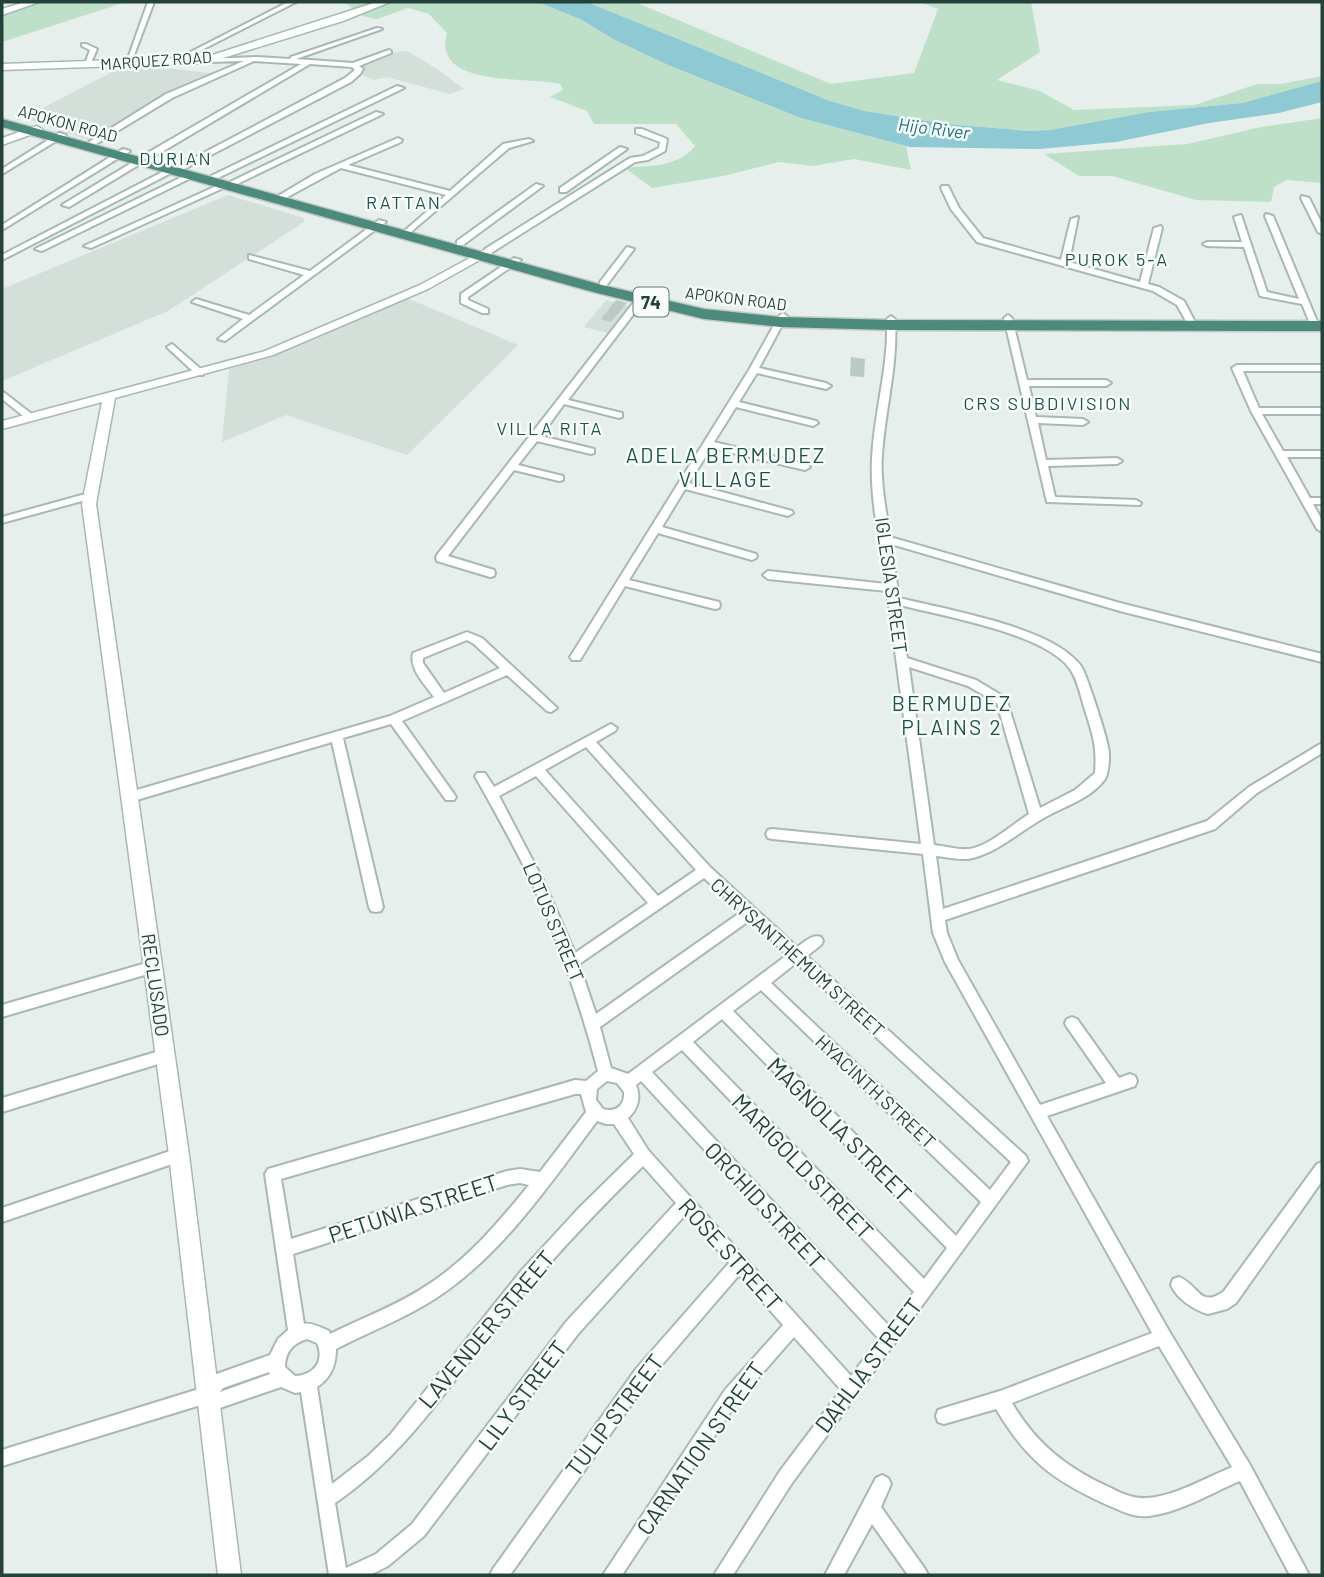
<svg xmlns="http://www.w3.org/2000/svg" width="1324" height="1577" viewBox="0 0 1324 1577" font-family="Barlow,sans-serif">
<rect width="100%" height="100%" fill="#e6efeb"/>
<path fill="#d4dfda" d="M407 51 437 69 464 89 450 94 387 77 374 80 360 74 359 65 390 53Z
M127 64 210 73 91 141 24 118Z
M228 195 304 218V222L168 311 2 381V289Z
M407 298 518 345 407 455 286 415 222 442 229 369 271 355Z
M606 300 628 306 608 333 584 327Z"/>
<path fill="#bfe0c8" d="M47 2H126L2 42 4 12Z
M344 2H538L582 20 613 39 668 65 801 118 906 146 911 170 854 159 812 166 779 162 723 176 652 188 625 168C650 165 677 168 695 146L676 124H594L587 111 550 97 563 90 560 84C530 76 431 89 447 33L429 14 408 8 377 19 363 16Z
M587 2H635L831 84 914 73 938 9 920 2H1031L1040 52 997 80 1040 91 1074 110 1195 105 1257 84H1281L1322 76V81L1242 103 1149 112 1050 130 1029 131 946 124 865 111 830 101Z
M1322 118V183L1287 180 1274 187 1271 202 1196 200 1112 176H1079L1044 154 1188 144 1261 127Z"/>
<path fill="#8ec9d4" d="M538 2H587L830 101 865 111 946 124 1029 131 1050 130 1149 112 1242 103 1322 81V102L1279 113 1209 123 1116 142 1040 149 910 147 801 118 668 65 613 39 582 20Z"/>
<path fill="#bbcac4" d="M616 300 627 303 611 322 601 319Z
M851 357 865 359 864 377 850 376Z"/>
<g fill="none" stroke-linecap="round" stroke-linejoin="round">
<g stroke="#a8b8b2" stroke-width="4">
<path id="minor" d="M148 2H154L131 63 126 64Z
M288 2H296L178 62 173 61Z
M377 28 382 29 296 59 353 63 389 50 391 51V53L359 66 363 69 360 74 351 82 184 169 177 167 345 78 355 70 352 67 310 64 150 159H144V155L301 64 254 61 172 98 96 144 89 142 166 94 244 61 207 62 205 61V59L257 57 290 59 291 57Z
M82 44H86L97 49 90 65 85 64 90 50 82 46Z
M397 86 404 88 218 178 211 176Z
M376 112 383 114 237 184 230 182Z
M636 129H642L667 139 665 151 648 160 635 162 491 253H485V249L630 158 643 156 659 148 660 142 636 133Z
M59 133 66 135 2 174V169Z
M398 138 402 140 401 142 348 165 450 191 503 144 529 139 533 141 509 148 405 237 401 235 402 233 446 195 341 168 280 201 273 199 315 174Z
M620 147 627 149 566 192H560V188Z
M123 149 130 151 2 230V225Z
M138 159 145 161 69 207 62 205Z
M170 168 177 170 2 260V255Z
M190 173 197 175 42 251 35 249Z
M223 183 230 185 91 248 84 246Z
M536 184 543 186 463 245H457V241Z
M942 186H948L959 208 983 238 1061 260 1071 219 1078 217 1069 262 1140 282 1154 228 1161 226 1162 228 1148 284 1159 287 1184 301 1198 328 1191 330 1177 305 1153 291 977 242 951 209 941 188Z
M1302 196 1309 198 1322 224V234L1318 232 1301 198Z
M1266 214 1273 216 1319 326 1318 328H1312L1302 304 1260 296 1244 247 1207 246 1203 244 1207 242H1242L1234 217 1241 215 1267 292 1299 299 1265 216Z
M379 220 386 222 225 341 218 339 243 319 192 302 196 299 249 315 304 275 249 259V255L310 271Z
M627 247 634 249 606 286H600V282Z
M514 258 521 260 468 297V300L488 309V313H482L461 303V294Z
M641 293 648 295 568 400 622 413V417L619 418 564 404 541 436 594 449V453L591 454 537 441 518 465 563 476V480L559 481 514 470 448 556 494 570 495 573 494 576 490 577 437 561 436 558 437 555Z
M783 313 787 316 759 368 826 383 831 386 826 389 757 373 739 402 816 421 818 423 813 426 736 407 714 442 805 464 810 467 805 470 711 448 689 483 792 511 793 513 788 516 685 489 662 527 756 554 757 556 756 558 752 560 658 533 629 580 719 602 720 605 719 608 715 609 625 586 580 660H572L570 657 572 654 749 370 779 316Z
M1008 315 1012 318 1027 380H1106L1111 383 1106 386H1029L1036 417 1083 419 1088 422 1083 425 1038 423 1046 460 1117 458 1122 461 1117 464 1048 466 1055 497 1136 500 1141 503 1140 505 1047 502 1004 318Z
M891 316 895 319C898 366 885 409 882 455 880 482 886 510 890 537L1120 603 1322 654V662L1120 611 891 544 899 598C944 609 1036 625 1070 655 1074 658 1078 662 1081 666 1087 675 1106 735 1108 747 1110 755 1109 772 1105 779 1091 799 1062 807 1042 819 1019 832 999 851 973 858 962 861 947 857 936 856L943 909 1207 821 1249 787 1322 743V753L1257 793 1215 829 945 920 947 933 958 960 1040 1105 1106 1083 1067 1027 1065 1023 1067 1019 1072 1017 1077 1019 1119 1078 1130 1074 1135 1076 1137 1081 1135 1086 1047 1116 1169 1331 1250 1465 1309 1575H1290L1240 1481C1211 1493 1181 1512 1149 1516 1133 1518 1117 1509 1103 1503 1051 1479 1026 1459 996 1409L944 1424 938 1422 936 1416 938 1410 944 1408 1000 1391 1152 1333 945 962 933 933 923 854 772 839 768 838 766 834 768 830 772 829 921 844 887 591 768 579 763 575 768 571 886 584C880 544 870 499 872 459 874 412 889 367 887 319ZM900 605C942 616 1045 633 1070 669 1078 680 1081 698 1085 710 1093 736 1097 745 1095 773L1075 790 1040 808 1006 698 976 680 907 658ZM909 667 968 686 997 703 1029 814C1013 824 988 847 969 849 958 850 945 846 934 845ZM1159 1346 1232 1467C1205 1478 1176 1496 1147 1498 1134 1499 1122 1494 1111 1488 1068 1469 1036 1444 1012 1403Z
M172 344 203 371V375H197L169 349 167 347Z
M1237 365H1322V371H1243L1259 408H1322V414H1262L1283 451H1322V457H1287L1310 498H1322V504H1313L1322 520V532L1317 529 1251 411 1232 368Z
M2 391 33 415V419H27L2 399Z
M89 493 93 494V498L2 523V517Z
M467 632 482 638 557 708 551 712 547 711 507 675 402 721 454 794 456 797 454 800H446L391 724 343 738 383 907 381 911 376 912 371 911 369 907 332 742 130 802 126 800 124 797 126 794 130 792 390 716 434 697C425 684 409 669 413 653ZM467 640 474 644 500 668 444 693 423 663V658Z
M611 724 617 728 615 731 596 742 710 867 797 947C805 942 812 934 821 937L823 941 821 945 807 956 1026 1156 1028 1161 792 1483 733 1575H714L780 1471 841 1390 794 1337 737 1402 622 1575H603L725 1390 783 1325 739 1275 648 1381 510 1575H490L493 1569 636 1369 729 1263 686 1214 578 1334 424 1536 388 1566 370 1575H329L301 1392 295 1393 281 1387 220 1408 207 1403 2 1466V1450L202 1388 211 1376 270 1355 278 1339 288 1330 265 1174 268 1169 575 1080 586 1081 598 1071C581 1007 560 945 533 885 515 847 495 812 475 776L477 773H485L494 787ZM586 747 696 870 658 896 545 770ZM536 776 648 903 575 953 545 884 499 796ZM704 878 741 912 596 1014 579 964ZM750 920 787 955 628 1074 611 1068 600 1027ZM796 963 1011 1162 990 1190 771 983ZM761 990 981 1202 956 1236 733 1011ZM722 1019 947 1248 924 1279 693 1042ZM682 1050 914 1292 889 1326 652 1072ZM607 1081 617 1083 624 1092C625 1105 616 1113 603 1109L596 1100 597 1089ZM641 1081 879 1339 851 1376 648 1150 628 1118C638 1109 641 1097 636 1085ZM575 1094H581L586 1112 540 1172 520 1169 507 1171 291 1239 281 1179ZM597 1121 606 1124H614L634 1154 578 1209 521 1271 390 1435 368 1456 332 1484 317 1387C331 1378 336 1365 336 1349 372 1330 412 1316 445 1292 507 1248 552 1181 597 1121ZM643 1166 676 1203 566 1322 412 1524 376 1554 346 1568 335 1503C403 1457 446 1390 496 1327 541 1270 591 1217 643 1166ZM520 1183 529 1185C499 1222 467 1260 426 1286 396 1306 362 1318 330 1334L329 1331C322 1328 311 1322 304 1324L293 1254 507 1185ZM307 1339 317 1343C325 1361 314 1375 295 1376L285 1367C285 1352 293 1343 307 1339ZM269 1372 270 1374 220 1392 223 1388Z
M153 961 158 963 160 967 158 971 2 1017V1005Z
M166 1049 171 1050 173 1055 171 1060 2 1112V1098Z
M179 1148 184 1150 186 1155 184 1160 2 1222V1208Z
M1322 1162V1181L1236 1303 1227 1309 1208 1314C1194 1310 1177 1299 1171 1285L1173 1279 1179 1277C1199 1285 1200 1309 1224 1291L1317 1164Z
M882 1475 888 1478 891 1484 881 1507 925 1569 928 1575H908L872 1524 844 1575H825L876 1478Z"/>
</g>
<g stroke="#a8b8b2" stroke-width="3">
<path id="tertiary" d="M488 248 492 249V253L428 289 273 355 115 398 96 504 189 1155 241 1575H218L169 1155 82 504 102 402 2 429V421L265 351 420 285Z"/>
</g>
<g stroke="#a4bbb3" stroke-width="3">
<path id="secondary" d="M25 2H39L2 15V9Z
M377 2H390L343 21 207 63 2 70V64L206 57Z
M37 126 42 129 41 131 2 145V138Z"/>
</g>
<g stroke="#c2cac8" stroke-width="3">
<path id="trunk" d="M2 119 602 285 704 309 780 317 892 320 1322 321V331L892 330 780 327 704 319 593 292 2 127Z"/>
</g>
<use href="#minor" fill="#fff" fill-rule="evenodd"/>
<use href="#tertiary" fill="#fff" fill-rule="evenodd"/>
<use href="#secondary" fill="#fff" fill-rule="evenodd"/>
<use href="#trunk" fill="#4c8a7c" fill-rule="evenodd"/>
</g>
<g text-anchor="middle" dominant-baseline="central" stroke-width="5" stroke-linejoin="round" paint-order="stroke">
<g font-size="16" fill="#24423a" stroke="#f7fbf9">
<text transform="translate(156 60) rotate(-4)">MARQUEZ ROAD</text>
<text transform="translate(68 123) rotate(15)">APOKON ROAD</text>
<text transform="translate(736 298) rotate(7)">APOKON ROAD</text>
</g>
<g font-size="18" font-style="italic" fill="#1c6f80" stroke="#f7fbf9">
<text transform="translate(934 128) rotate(7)">Hijo River</text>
</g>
<g font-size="18" letter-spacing="2" fill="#1f5548" stroke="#f7fbf9">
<text x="176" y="158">DURIAN</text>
<text x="404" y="202">RATTAN</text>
<text x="1117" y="259">PUROK 5-A</text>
<text x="1048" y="403">CRS SUBDIVISION</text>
<text x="550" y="428">VILLA RITA</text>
</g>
<rect fill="#f7fbf9" stroke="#637a73" stroke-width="2" x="633.5" y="287.5" width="35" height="29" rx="5"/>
<g font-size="18" font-weight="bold" fill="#24423a">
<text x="651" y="302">74</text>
</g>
<g font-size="19" fill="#24423a" stroke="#f7fbf9">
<text transform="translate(892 585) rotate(82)">IGLESIA STREET</text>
<text transform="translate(554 922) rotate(67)">LOTUS STREET</text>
<text transform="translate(798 957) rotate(42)">CHRYSANTHEMUM STREET</text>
<text transform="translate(156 985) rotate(82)">RECLUSADO</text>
<text transform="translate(876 1091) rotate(43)">HYACINTH STREET</text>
</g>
<g font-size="21" letter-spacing="2" fill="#1f5548" stroke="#f7fbf9">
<text x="726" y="454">ADELA BERMUDEZ<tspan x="726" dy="24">VILLAGE</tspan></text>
<text x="952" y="702">BERMUDEZ<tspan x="952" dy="24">PLAINS 2</tspan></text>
</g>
<g font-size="23" fill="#24423a" stroke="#f7fbf9">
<text transform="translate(840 1129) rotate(45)">MAGNOLIA STREET</text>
<text transform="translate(803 1166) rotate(46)">MARIGOLD STREET</text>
<text transform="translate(765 1205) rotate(47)">ORCHID STREET</text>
<text transform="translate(413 1208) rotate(-18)">PETUNIA STREET</text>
<text transform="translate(731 1254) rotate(48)">ROSE STREET</text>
<text transform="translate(486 1329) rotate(-50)">LAVENDER STREET</text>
<text transform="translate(868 1365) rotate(-53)">DAHLIA STREET</text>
<text transform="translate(522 1395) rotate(-53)">LILY STREET</text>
<text transform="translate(614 1415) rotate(-53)">TULIP STREET</text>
<text transform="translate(700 1448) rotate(-55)">CARNATION STREET</text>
</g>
</g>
<rect width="1324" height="1577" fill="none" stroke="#24423a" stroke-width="7"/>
</svg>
